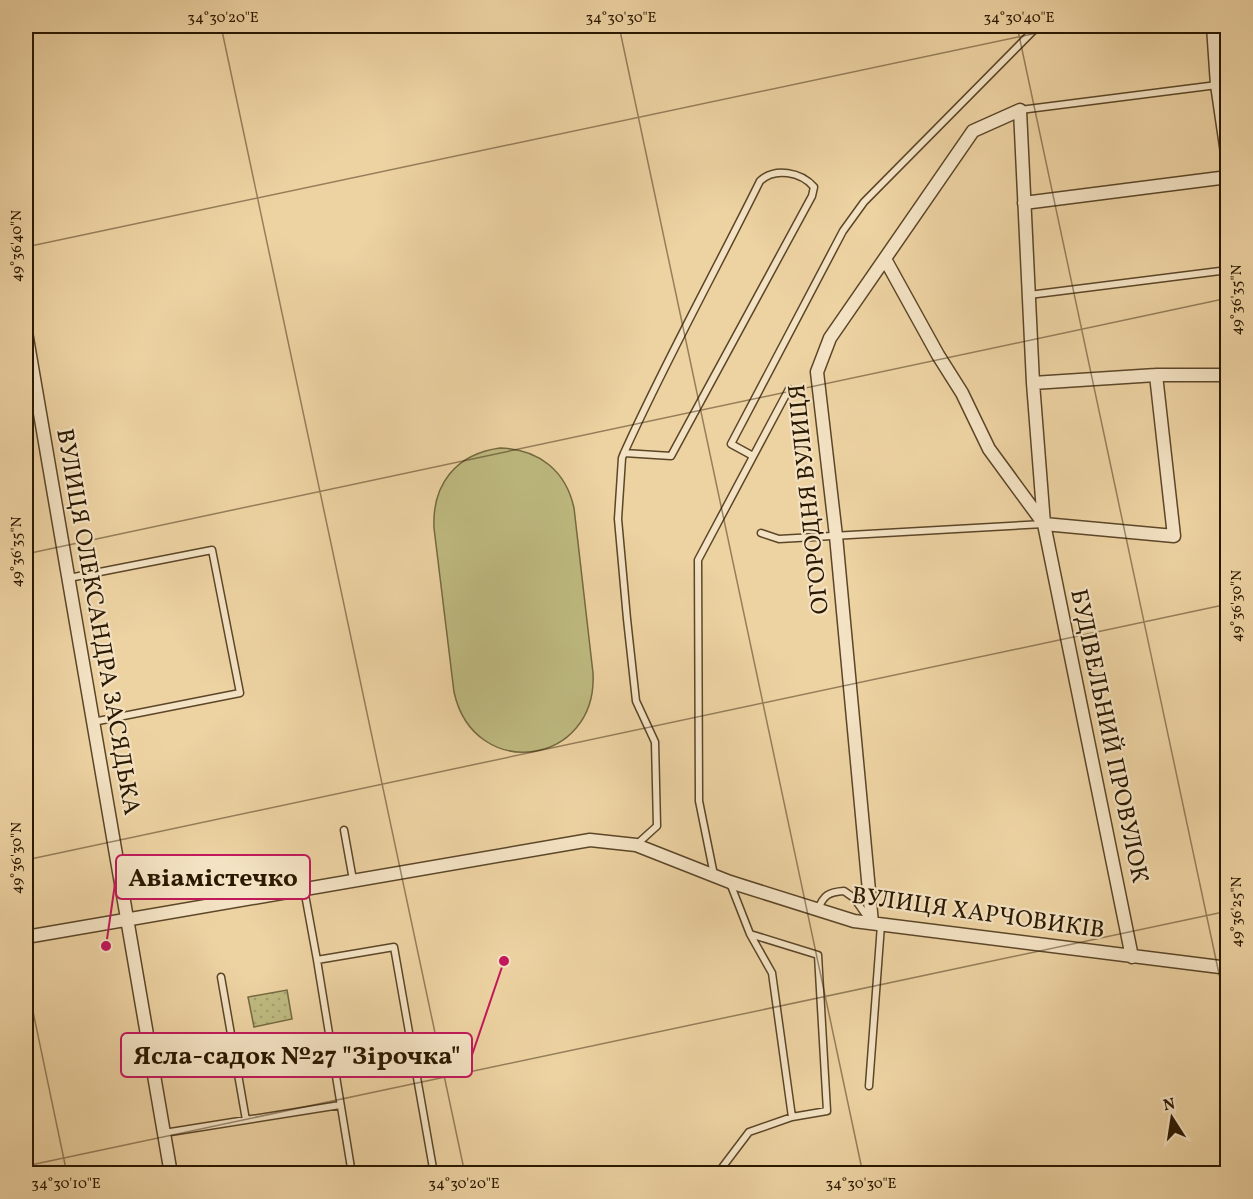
<svg xmlns="http://www.w3.org/2000/svg" width="1253" height="1199" viewBox="0 0 1253 1199" font-family="Vollkorn,serif">
<defs>
<pattern id="park-dots" width="8" height="8" patternUnits="userSpaceOnUse" patternTransform="scale(1.5)"><rect width="8" height="8" fill="#beba80"/><path d="M2 2h.1M6 6h.1" fill="none" stroke="#a39f6d" stroke-width="1.8" stroke-linecap="round"/></pattern>
</defs>
<rect width="100%" height="100%" fill="#edd2a2"/>
<filter id="stains"><feTurbulence type="fractalNoise" baseFrequency=".00333" numOctaves="4"/><feColorMatrix values="0 0 0 0 .2 0 0 0 0 .09 0 0 0 0 .02 0 0 0 .5 -.17"/></filter>
<radialGradient id="worn" r=".72"><stop offset=".6" stop-color="#630" stop-opacity="0"/><stop offset="1" stop-color="#630" stop-opacity=".3"/></radialGradient>
<path fill="#beba80" stroke="#746940" stroke-width="1.5" d="M500 448C539 449 566 471 574 508L593 673C598 766 474 783 454 692L434 528C432 484 456 454 500 448Z"/>
<path fill="url(#park-dots)" stroke="#746940" stroke-width="1.5" d="M287 990 292 1019 254 1027 248 997Z"/>
<g fill="none" stroke-linecap="round" stroke-linejoin="round">
<g stroke="#5b4628" stroke-width="9">
<path id="service" d="M1020 110 1217 85
M1029 295 1228 270
M624 453 671 456 812 196 814 187C801 172 775 167 760 181 715 272 666 360 624 453L622 458 618 519 627 619 636 701 655 742 657 826 636 845
M753 456 731 444 843 231 864 202 1038 26
M761 533 779 539 1044 524
M69 578 212 550 240 693 93 722
M344 830 353 880
M714 875 699 801 698 560 789 389
M304 889 317 960 394 947 434 1174
M818 910C823 895 829 892 844 891L854 898 868 918
M750 934 818 955 827 1111 792 1117
M317 960 352 1174
M221 977 246 1120
M869 1086 881 925
M164 1133 340 1105
M721 1169 749 1132 792 1117 772 973 750 934 730 883"/>
</g>
<g stroke="#5b4628" stroke-width="15">
<path id="minor" d="M1213 26 1217 85 1228 160
M1024 203 1228 177
M885 259 938 355 962 393 989 449 1044 524 1174 536 1156 375
M26 332 171 1174
M1033 383 1156 375H1228
M872 923 836 536 817 372 830 338 973 131 1020 110 1033 383 1044 524 1132 957
M26 937 590 840 636 845 730 882 854 921 1228 968
M489 1174H491"/>
</g>
<use href="#service" stroke="#f3e2c3" stroke-width="6"/>
<use href="#minor" stroke="#f3e2c3" stroke-width="12"/>
</g>
<path fill="none" stroke="#2a1800" stroke-width="1.5" stroke-opacity="0.45" d="M221 26 465 1174M619 26 863 1174M1017 26 1228 1016M26 247 1070 26M26 554 1228 298M26 860 1228 604M26 978 67 1174M26 1166 1228 911"/>
<g text-anchor="middle" dominant-baseline="central" stroke-width="4.5" stroke-linejoin="round" paint-order="stroke">
<g font-size="24" fill="#2a1800" stroke="#f3e2c3">
<text transform="translate(810 499) rotate(-96)">ОГОРОДНЯ ВУЛИЦЯ</text>
<text transform="translate(97 622) rotate(80)">ВУЛИЦЯ ОЛЕКСАНДРА ЗАСЯДЬКА</text>
<text transform="translate(1108 736) rotate(78)">БУДІВЕЛЬНИЙ ПРОВУЛОК</text>
<text transform="translate(978 914) rotate(8)">ВУЛИЦЯ ХАРЧОВИКІВ</text>
</g>
</g>
<path fill="none" stroke="#c2185b" stroke-width="2" d="M106 946L116 877M504 961L472 1055"/>
<g fill="#c2185b" stroke="#f3e2c3" stroke-width="2">
<circle cx="106" cy="946" r="6"/>
<circle cx="504" cy="961" r="6"/>
</g>
<g fill="#f3e2c3" stroke="#c2185b" stroke-width="2">
<rect x="116" y="855" width="194" height="44" rx="6"/>
<rect x="121" y="1033" width="351" height="44" rx="6"/>
</g>
<g font-size="26" text-anchor="middle" font-weight="bold" fill="#2a1800">
<text x="213" y="886">Авіамістечко</text>
<text x="297" y="1064">Ясла-садок №27 "Зірочка"</text>
</g>
<rect width="1253" height="1199" fill="none" stroke="#edd2a2" stroke-width="66"/>
<g transform="translate(1172 1118) rotate(348)" stroke="#f3e2c3" stroke-width="4.5" paint-order="stroke">
<path d="M0-4.5L10 22L0 15L-10 22Z" fill="#2a1800"/>
<text y="-9" font-size="16" font-weight="bold" text-anchor="middle" fill="#2a1800">N</text>
</g>
<rect x="33" y="33" width="1187" height="1133" fill="none" stroke="#2a1800" stroke-width="2"/>
<g font-size="15" text-anchor="middle" fill="#2a1800">
<text x="223" y="22">34°30'20"E</text>
<text x="621" y="22">34°30'30"E</text>
<text x="1019" y="22">34°30'40"E</text>
<text transform="translate(16 246) rotate(-90)" y="5">49°36'40"N</text>
<text transform="translate(1236 300) rotate(-90)" y="5">49°36'35"N</text>
<text transform="translate(16 552) rotate(-90)" y="5">49°36'35"N</text>
<text transform="translate(1236 606) rotate(-90)" y="5">49°36'30"N</text>
<text transform="translate(16 858) rotate(-90)" y="5">49°36'30"N</text>
<text transform="translate(1236 912) rotate(-90)" y="5">49°36'25"N</text>
<text x="66" y="1188">34°30'10"E</text>
<text x="464" y="1188">34°30'20"E</text>
<text x="861" y="1188">34°30'30"E</text>
</g>
<rect width="100%" height="100%" filter="url(#stains)"/>
<rect width="100%" height="100%" fill="url(#worn)"/>
</svg>
